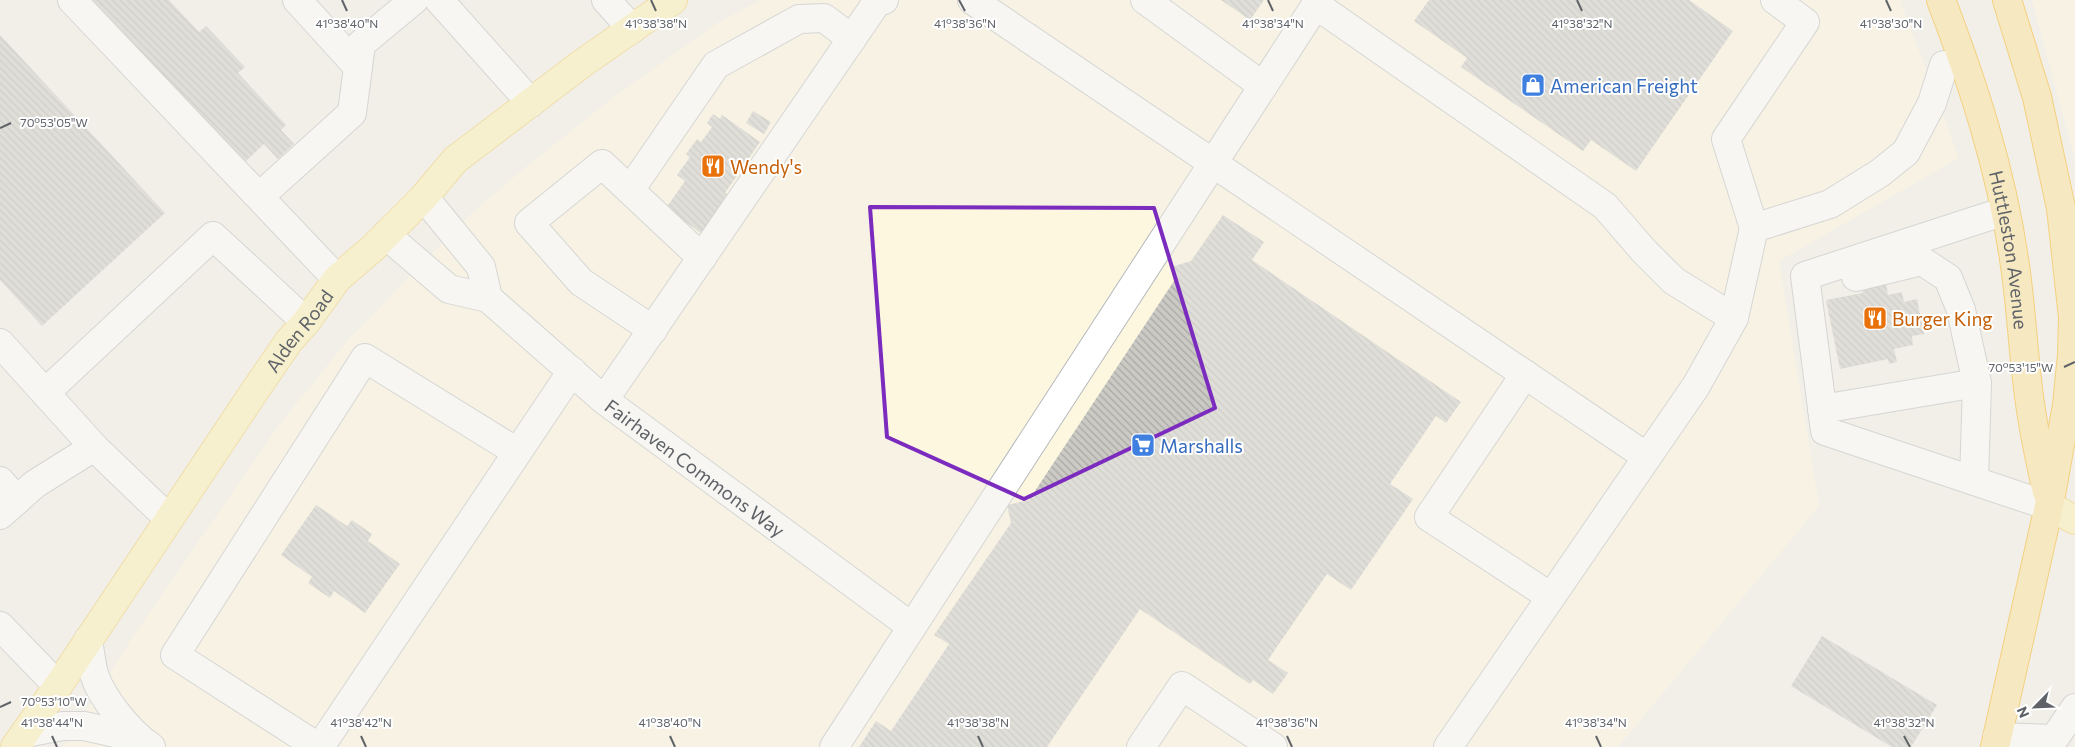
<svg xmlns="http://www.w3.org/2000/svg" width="2075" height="747" viewBox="0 0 2075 747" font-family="Commissioner,sans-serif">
<defs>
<pattern id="building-back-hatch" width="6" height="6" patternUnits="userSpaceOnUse" patternTransform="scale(1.25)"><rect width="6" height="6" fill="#cccac5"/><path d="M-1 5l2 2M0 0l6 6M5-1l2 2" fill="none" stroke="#a9a8a4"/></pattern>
</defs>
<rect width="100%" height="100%" fill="#f1efe8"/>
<path fill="#fef7e0" d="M761 0H1900L1959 158 1779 261 1819 506 1618 747H63L132 638 279 425 348 340 472 213 526 167 614 97 719 22Z
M2032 0H2075V160Z"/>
<path fill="url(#building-back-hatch)" d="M92 0H169L199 32 206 26 245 67 238 73 286 125 281 130 294 144 278 159 264 144 244 163Z
M1221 0H1264L1250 20Z
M1429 0H1689L1733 31 1636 171 1591 140 1583 151 1461 67 1467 58 1414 21Z
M0 35 165 213 42 326 0 280Z
M753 111 771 122 764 134 746 123Z
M713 114 720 119 722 115 760 142 725 193 732 197 705 236 666 208 685 181 677 175 690 157 686 154 697 139 701 142 712 127 707 123Z
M1223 215 1264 242 1252 260 1461 402 1446 423 1436 416 1390 484 1413 499 1351 590 1327 574 1268 660 1288 673 1273 694 1253 680 1250 684 1140 609 1047 747H859L876 721 891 731 949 644 934 635 1011 523 1007 505 1029 500 1174 281 1171 267 1191 261Z
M1885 279 1888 295 1902 292 1904 302 1917 299 1924 334 1912 336 1913 345 1894 349 1897 362 1889 364 1888 359 1840 369 1826 300 1863 293 1861 284Z
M316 505 347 526 352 520 372 534 368 541 400 564 365 613 334 591 330 598 308 583 312 577 281 555Z
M1822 636 1937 705 1911 747H1892L1791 686Z"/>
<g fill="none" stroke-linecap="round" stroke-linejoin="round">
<g stroke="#b5b8bc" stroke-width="30">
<g id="minor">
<path d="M72 0 337 279"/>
<path d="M297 0 358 67"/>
<path d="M439 0 531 103"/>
<path d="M606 0 632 29"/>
<path d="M972 0 1647 457"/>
<path d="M1145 0 1263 86"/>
<path d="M1316 5 1605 206 1643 250 1674 281 1734 318"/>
<path d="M630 190 716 65 799 19 824 18 852 39"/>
<path d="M260 196 352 113 361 44 414 0"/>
<path d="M424 197 481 267 488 298"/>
<path d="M2005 211 1805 276 1825 431 2049 506"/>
<path d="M1754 228 1726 139 1805 22 1775 0"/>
<path id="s1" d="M386 235 449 289 488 298 604 400 912 627"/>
<path d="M1856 277 1922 261 1948 278 1961 310 1977 383 1974 481"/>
<path d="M653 330 581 282 529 223 602 164 702 258"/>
<path d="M0 343 94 447 169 519"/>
<path d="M1525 374 1429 517 1551 597"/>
<path d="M45 393 213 236 306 322"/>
<path d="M604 400 877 2 884 0"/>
<path d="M1822 409 1977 383"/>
<path d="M0 481 17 500"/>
<path d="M0 515 35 484 94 447"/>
<path d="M0 626 58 686"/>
<path d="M88 640C90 651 91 663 94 674 102 699 130 733 151 747"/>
<path d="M25 733 63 726H84L138 738"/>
<path d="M1997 737 2054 739 2075 708"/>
<path d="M318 747 175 655 365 358 517 452"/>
<path d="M320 747 572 371"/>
<path d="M834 747 1319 0"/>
<path d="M1141 747 1182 686 1273 747"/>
<path d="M1448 747 1696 386 1734 318 1754 228 1830 204 1880 173 1906 152 1932 103 1944 65"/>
</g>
</g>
<g stroke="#f2c960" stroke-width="30">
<g id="major">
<path d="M2049 506 2075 520"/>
<path id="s2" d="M15 747 58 686 254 392 289 341 306 322 337 279 373 248 424 197 455 160 580 65 673 0"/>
</g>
</g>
<g stroke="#f9ab00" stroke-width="30">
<g id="highway">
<path id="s3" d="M1941 0C1973 84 2001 169 2014 259 2022 309 2023 360 2031 410 2035 437 2041 465 2047 492"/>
<path d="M1995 747 2049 506 2067 405 2072 355 2073 317 2061 208 2037 97 2007 0"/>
</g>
</g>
<use href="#minor" stroke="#fff" stroke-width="28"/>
<use href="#major" stroke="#fff2af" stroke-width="28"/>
<use href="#highway" stroke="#fde293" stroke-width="28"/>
</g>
<path d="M0 0H2075V747H0ZM870 207 1154 208 1215 408 1024 499 887 437Z" fill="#f1efe8" fill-opacity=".55" fill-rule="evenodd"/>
<path fill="none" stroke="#7b2cbf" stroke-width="4" stroke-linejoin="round" d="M870 207 1154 208 1215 408 1024 499 887 437Z"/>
<path fill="none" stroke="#5f6368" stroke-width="2" d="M342 0 347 11M651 0 656 11M959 0 965 11M1268 0 1273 11M1577 0 1582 11M1886 0 1891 11M0 128 11 123M2064 367 2075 362M0 707 11 702M52 736 57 747M361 736 366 747M670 736 675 747M978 736 983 747M1287 736 1292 747M1596 736 1601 747M1904 736 1910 747"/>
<defs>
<g id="shop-square" transform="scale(1.25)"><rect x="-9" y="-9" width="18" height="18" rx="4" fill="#3f7fe0" stroke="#fff"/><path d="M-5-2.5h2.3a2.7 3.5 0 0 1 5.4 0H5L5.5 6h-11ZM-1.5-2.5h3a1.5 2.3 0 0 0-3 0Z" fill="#fff"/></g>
<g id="restaurant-square" transform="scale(1.25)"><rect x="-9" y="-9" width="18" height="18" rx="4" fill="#e8710a" stroke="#fff"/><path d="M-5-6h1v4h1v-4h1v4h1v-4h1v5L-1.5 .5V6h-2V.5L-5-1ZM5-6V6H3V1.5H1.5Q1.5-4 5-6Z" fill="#fff"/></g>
<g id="supermarket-square" transform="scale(1.25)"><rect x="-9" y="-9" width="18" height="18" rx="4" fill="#3f7fe0" stroke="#fff"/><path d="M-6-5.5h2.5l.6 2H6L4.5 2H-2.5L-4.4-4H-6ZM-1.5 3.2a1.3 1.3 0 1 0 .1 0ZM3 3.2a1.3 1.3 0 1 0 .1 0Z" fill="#fff"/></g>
</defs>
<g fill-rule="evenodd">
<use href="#shop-square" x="1533" y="85"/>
<use href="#restaurant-square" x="713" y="166"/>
<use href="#restaurant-square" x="1875" y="318"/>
<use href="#supermarket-square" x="1143" y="445"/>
</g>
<g text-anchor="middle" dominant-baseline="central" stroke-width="4" stroke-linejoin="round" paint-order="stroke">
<g font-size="19" fill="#366cbe" stroke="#fff" text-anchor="start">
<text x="1550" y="85">American Freight</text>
<text x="1160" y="445">Marshalls</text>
</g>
<g font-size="19" fill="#c56008" stroke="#fff" text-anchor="start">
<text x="730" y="166">Wendy's</text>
<text x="1892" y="318">Burger King</text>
</g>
<g font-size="19" fill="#5f6368" stroke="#fff">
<text stroke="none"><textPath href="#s3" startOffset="260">Huttleston Avenue</textPath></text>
<text stroke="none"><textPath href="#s2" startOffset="504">Alden Road</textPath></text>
<text stroke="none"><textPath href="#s1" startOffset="391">Fairhaven Commons Way</textPath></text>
</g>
</g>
<g font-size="12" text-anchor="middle" fill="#5f6368" stroke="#fff" stroke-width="4" stroke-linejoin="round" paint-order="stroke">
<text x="965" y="28">41°38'36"N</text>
<text x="1891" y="28">41°38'30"N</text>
<text x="347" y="28">41°38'40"N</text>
<text x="656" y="28">41°38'38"N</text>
<text x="1273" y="28">41°38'34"N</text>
<text x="1582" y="28">41°38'32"N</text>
<text x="54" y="127">70°53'05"W</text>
<text x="2021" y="372">70°53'15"W</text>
<text x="54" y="706">70°53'10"W</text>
<text x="52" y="727">41°38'44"N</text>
<text x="361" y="727">41°38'42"N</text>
<text x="670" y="727">41°38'40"N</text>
<text x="978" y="727">41°38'38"N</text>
<text x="1287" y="727">41°38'36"N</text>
<text x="1596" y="727">41°38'34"N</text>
<text x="1904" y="727">41°38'32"N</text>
</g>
<g transform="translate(2035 707) rotate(246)" stroke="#ffffff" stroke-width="4" paint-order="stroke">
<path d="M0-4L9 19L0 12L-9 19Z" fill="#5f6368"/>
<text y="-8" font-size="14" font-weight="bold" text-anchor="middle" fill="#5f6368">N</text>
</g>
</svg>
